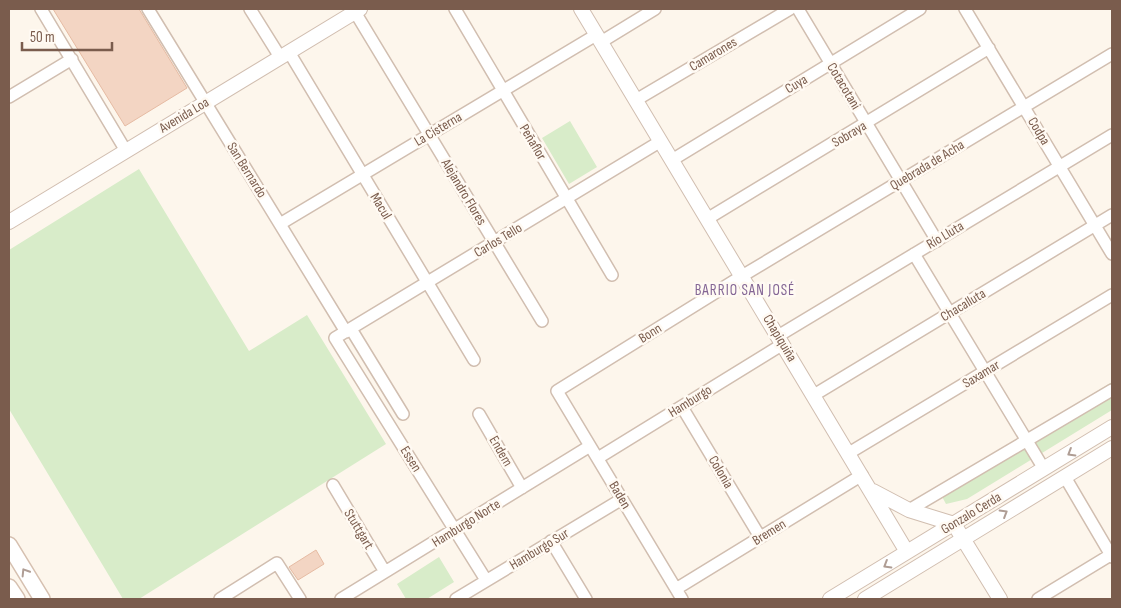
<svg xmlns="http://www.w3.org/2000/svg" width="1121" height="608" viewBox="0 0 1121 608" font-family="'Sofia Sans Condensed',sans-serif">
<rect width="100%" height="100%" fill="#fdf6ec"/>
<path fill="#d8ecc9" d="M570 121 597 167 569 184 542 138Z
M139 169 249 351 307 315 386 444 139 599H123L9 409V250Z
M1112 382V410L967 499 946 504 938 489Z
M439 557 454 582 427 599H406L397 584Z"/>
<path fill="#f3d5c3" stroke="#e6bba3" d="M53 9H139L187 88 125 126Z
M316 550 324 564 298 580 289 567Z"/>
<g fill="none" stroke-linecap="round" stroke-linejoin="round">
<g stroke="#d1beb0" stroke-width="14">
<path id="minor" d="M41 9 126 151
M148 9 346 332
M250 9 280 57
M455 9 612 275
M798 9 937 241
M965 9 1112 254
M355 12 542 321
M601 42 655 9
M289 52 474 360
M9 97 72 59
M636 100 790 9
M672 160 920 9
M707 219 989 48
M280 224 596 35
M914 254 1044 469
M351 329 403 414
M778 336 1112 135
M814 395 1112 215
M682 407 760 537
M479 414 522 488
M849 453 1112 295
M598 458 783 344
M1065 477 1112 557
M333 485 385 572
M909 510 1112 390
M551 541 586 599
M486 580 335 338 661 141
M676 589 862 475
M220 599 277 563 300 599
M341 599 590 446
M456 599 622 499
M682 599 557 391 742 276 1112 54
M1038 599 1112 554"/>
</g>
<g stroke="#d1beb0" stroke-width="16">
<path id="tertiary" d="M581 9 907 552
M9 222 360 9
M873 491 909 510 954 524 1000 599
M830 599 1112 427
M865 599 1112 448"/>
</g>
<g stroke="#d6c0b0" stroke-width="18">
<path id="secondary" d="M9 545 42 599
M9 587 17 599"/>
</g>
<use href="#minor" stroke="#fff" stroke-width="11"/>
<use href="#tertiary" stroke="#fff" stroke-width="14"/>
<use href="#secondary" stroke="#fff" stroke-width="15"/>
</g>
<defs><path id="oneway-chevron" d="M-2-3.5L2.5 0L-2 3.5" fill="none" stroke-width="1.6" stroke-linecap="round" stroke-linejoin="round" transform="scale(1.25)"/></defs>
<g stroke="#af9d94">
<use href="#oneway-chevron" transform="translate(1071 453) rotate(149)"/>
<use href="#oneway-chevron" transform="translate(1004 513) rotate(-31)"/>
<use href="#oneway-chevron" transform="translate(887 565) rotate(149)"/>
<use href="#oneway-chevron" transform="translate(25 572) rotate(-122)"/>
</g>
<g text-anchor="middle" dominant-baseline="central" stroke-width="5" stroke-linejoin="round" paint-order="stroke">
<g font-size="14" fill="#7a5c4d" stroke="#fffaf3">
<text transform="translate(713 54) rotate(-31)">Camarones</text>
<text transform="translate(796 84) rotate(-31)">Cuya</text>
<text transform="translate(844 86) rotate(59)">Cotacotani</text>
<text transform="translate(184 115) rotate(-31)">Avenida Loa</text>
<text transform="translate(438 129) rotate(-31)">La Cisterna</text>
<text transform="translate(1039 131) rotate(59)">Codpa</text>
<text transform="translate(849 134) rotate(-31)">Sobraya</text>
<text transform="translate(533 142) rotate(59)">Peñaflor</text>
<text transform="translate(927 165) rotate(-31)">Quebrada de Acha</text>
<text transform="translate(247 170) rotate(58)">San Bernardo</text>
<text transform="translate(464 192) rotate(59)">Alejandro Flores</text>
<text transform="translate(381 206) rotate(59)">Macul</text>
<text transform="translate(945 235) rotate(-31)">Río Lluta</text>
<text transform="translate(498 240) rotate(-31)">Carlos Tello</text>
<text transform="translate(963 305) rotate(-31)">Chacalluta</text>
<text transform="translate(650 333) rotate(-32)">Bonn</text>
<text transform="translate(780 338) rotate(59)">Chapiquiña</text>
<text transform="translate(981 374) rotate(-31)">Saxamar</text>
<text transform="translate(690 401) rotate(-32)">Hamburgo</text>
<text transform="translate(501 451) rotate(60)">Endem</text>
<text transform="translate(411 459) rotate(58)">Essen</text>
<text transform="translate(721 472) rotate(59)">Colonia</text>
<text transform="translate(620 495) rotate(59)">Baden</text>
<text transform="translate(971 513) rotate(-31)">Gonzalo Cerda</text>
<text transform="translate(466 523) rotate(-32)">Hamburgo Norte</text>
<text transform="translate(359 529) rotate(59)">Stuttgart</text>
<text transform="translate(769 532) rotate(-32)">Bremen</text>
<text transform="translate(539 549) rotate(-31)">Hamburgo Sur</text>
</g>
<g font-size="15" letter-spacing="1" fill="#846695" stroke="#fffaf3">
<text x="745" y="290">BARRIO SAN JOSÉ</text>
</g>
</g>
<rect width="1121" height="608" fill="none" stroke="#7a5c4d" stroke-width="20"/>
<path d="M22 42v8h90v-8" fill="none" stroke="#7a5c4d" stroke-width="2.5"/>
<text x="30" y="42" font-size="15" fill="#7a5c4d" stroke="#fffaf3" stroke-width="4" paint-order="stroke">50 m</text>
</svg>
